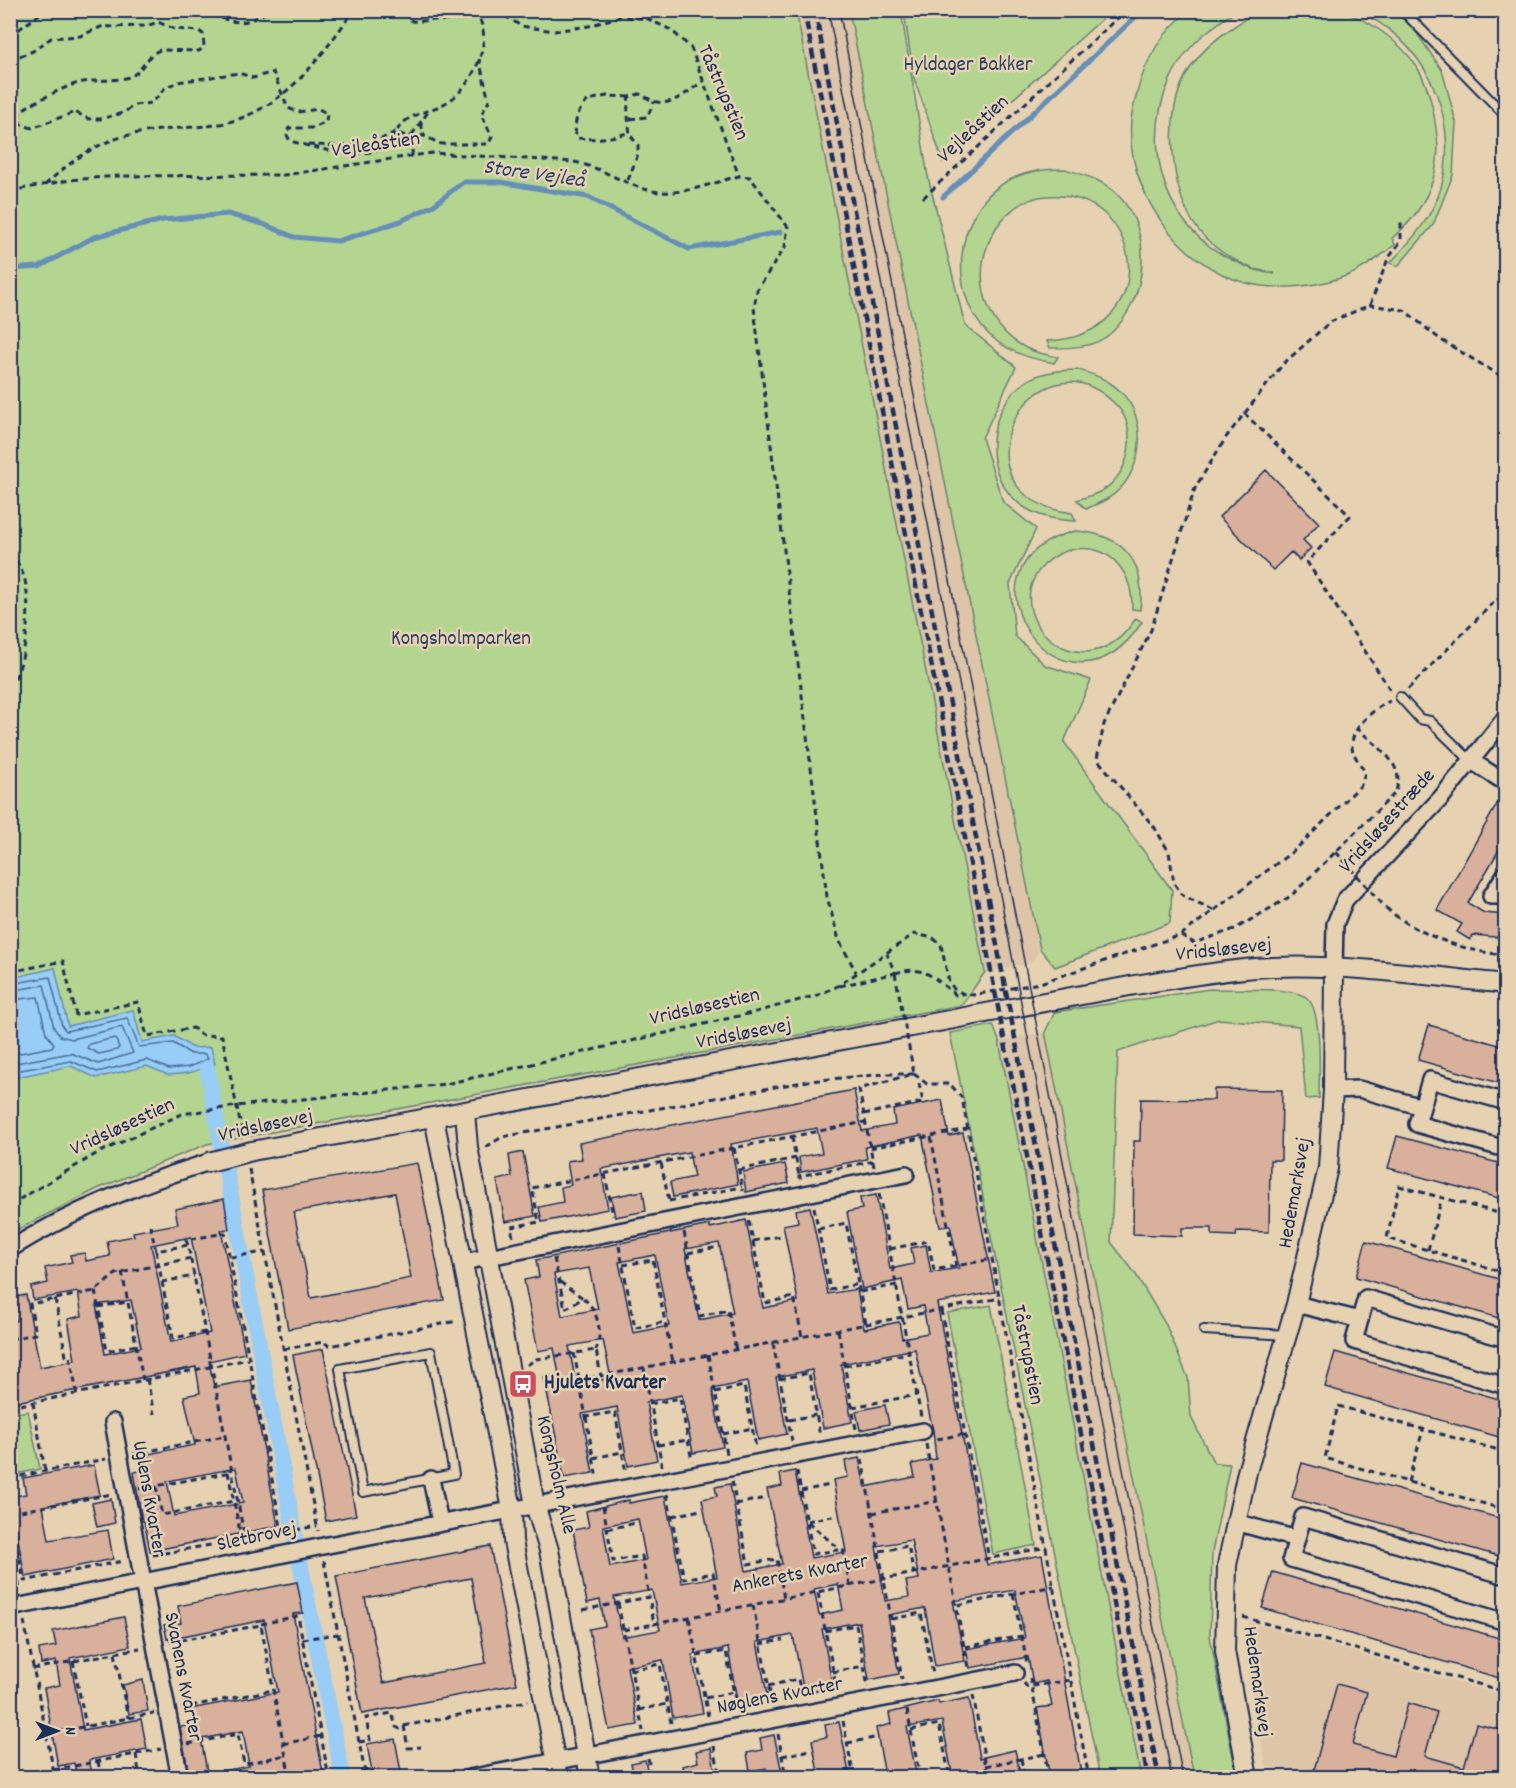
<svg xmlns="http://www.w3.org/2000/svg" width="1516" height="1788" viewBox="0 0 1516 1788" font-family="Dekko,sans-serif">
<rect width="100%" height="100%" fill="#e6d2b0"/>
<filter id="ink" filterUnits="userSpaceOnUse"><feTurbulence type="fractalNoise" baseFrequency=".0167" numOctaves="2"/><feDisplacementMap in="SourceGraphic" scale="12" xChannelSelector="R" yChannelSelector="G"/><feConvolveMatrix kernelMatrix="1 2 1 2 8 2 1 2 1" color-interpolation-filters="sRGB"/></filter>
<g filter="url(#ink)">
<path fill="#dec5a8" d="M796 11H849L1040 949 1031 963 985 972Z
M1045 1032 1194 1777H1141L999 1041Z
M1249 1622 1505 1696V1749L1498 1777H1306L1266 1766 1243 1641Z"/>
<path fill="#b4d58f" stroke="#688276" stroke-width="1.5" d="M1190 10 1239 11C1230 14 1223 20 1216 25 1132 83 1139 215 1232 260 1247 267 1259 273 1275 274 1269 271 1260 271 1254 269 1203 248 1181 218 1174 164 1167 103 1180 62 1232 28 1242 21 1252 13 1264 11 1278 8 1295 10 1309 10 1318 10 1328 9 1337 11 1366 16 1401 42 1417 67 1430 88 1434 112 1437 136 1442 175 1423 214 1392 238L1395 245C1381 255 1365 269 1349 275 1317 287 1278 291 1246 283 1178 265 1125 189 1131 120 1132 111 1135 102 1137 93 1145 60 1163 31 1190 10Z
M11 11H796L985 972 962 1005 207 1144 97 1189 11 1233Z
M849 11H901L928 177 965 325 1016 367 982 438 1003 502 1036 529 1010 584 1015 636 1045 665 1091 680 1064 742 1172 890 1170 923 1055 967 1040 949Z
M904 11V10L1111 11 943 162 914 78Z
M1356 11H1393L1412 26 1442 70 1456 122 1453 175 1433 225 1398 266 1390 263C1412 240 1434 216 1442 184 1460 114 1423 37 1356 11Z
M1065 169C1085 175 1103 180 1118 195 1154 232 1148 299 1111 333 1095 348 1071 348 1050 348L1047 341C1168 336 1145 180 1039 197 1015 202 996 222 988 244 972 284 990 334 1031 350 1040 354 1049 355 1058 357L1054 363C1034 359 1016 355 998 342 945 304 951 213 1007 181 1026 171 1044 169 1065 169Z
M1079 370C1095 375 1108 379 1120 391 1151 420 1143 478 1107 499 1100 503 1092 506 1086 509L1077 500C1090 496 1103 493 1113 482 1132 462 1136 424 1115 404 1034 323 940 495 1072 513L1076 521C1058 520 1043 518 1027 509 979 481 983 406 1030 379 1045 371 1063 370 1079 370Z
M1075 531C1124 534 1146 562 1140 610L1132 609C1133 575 1113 545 1076 549 1063 550 1053 556 1044 565 994 615 1085 699 1136 618L1142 622C1065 741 942 565 1075 531Z
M1210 989C1231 990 1292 986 1307 998 1323 1011 1319 1077 1319 1098L1306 1099 1299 1026 1219 1019 1118 1052 1111 1242 1135 1273 1166 1325 1188 1378 1191 1417 1214 1463 1230 1464 1212 1552 1210 1636 1237 1778 1194 1777 1045 1032 1055 1012Z
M993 1025 999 1041 1141 1777H1100L950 1033Z
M991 1305 1036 1545 993 1554 947 1313Z
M28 1411 40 1469 11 1475V1414Z"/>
<path fill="#97cdf6" stroke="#658eb9" stroke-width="1.5" d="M55 968 68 1026 133 1010 142 1042 174 1036 193 1048 211 1047 215 1064 189 1073 168 1075 147 1066 96 1078 71 1066 11 1078V978Z"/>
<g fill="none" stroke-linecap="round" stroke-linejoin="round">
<path stroke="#4d6e9b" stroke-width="1.5" d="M10 984 50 977 62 1026 66 1031 127 1018 139 1047 173 1043 191 1054H205L208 1059 189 1067 169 1069 147 1060 97 1072 71 1061 10 1072
M10 991 44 985 54 1028 60 1036 72 1039 122 1027 133 1053 98 1064 71 1053 10 1064
M10 1000 38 997 46 1033 54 1044 52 1047 10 1055
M115 1038 119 1047 117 1050 99 1054 87 1048 89 1044Z"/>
<path stroke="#658eb9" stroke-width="5" d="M943 197 1143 10
M10 269 39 267 94 237 163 220 228 214 263 224 294 237 338 241 401 221 434 205 463 182H500L588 197 689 249 781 232"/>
<path stroke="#97cdf6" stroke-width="16" d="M207 1068 300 1563 343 1778"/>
</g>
<path fill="#d9b09b" stroke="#1b2f5e" stroke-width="1.5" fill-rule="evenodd" d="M1266 470 1319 523 1303 540 1311 548 1299 560 1291 552 1273 570 1219 517Z
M1504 792 1506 838 1468 903 1484 913 1506 915V938L1473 935 1470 940 1457 932 1462 924 1437 910Z
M1429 1025 1506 1047V1085L1418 1060Z
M1214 1089 1282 1090 1281 1160H1270L1269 1232 1237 1231 1236 1236 1212 1235V1228H1182V1236L1133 1234 1134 1141H1140L1141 1099 1214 1100Z
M854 1090 862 1131 895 1125 893 1110 942 1100 949 1136 963 1133 995 1292 937 1303 987 1565 1042 1555 1081 1773 1050 1778 1037 1708 1052 1706 1047 1681 1033 1684 1028 1657 970 1668 966 1649 1025 1638 1015 1590 953 1601 965 1661 935 1666 925 1608 888 1615 899 1674 869 1680 859 1622 822 1629 833 1688 804 1693 793 1635 757 1642 768 1700 738 1706 728 1648 692 1655 703 1713 673 1718 663 1660 627 1667 638 1725 609 1730 589 1629 605 1626 600 1600 587 1603 573 1530 589 1527 586 1511 629 1500V1503L665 1496 682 1583 717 1577 702 1499 717 1496 715 1487 730 1484 746 1571 782 1564 767 1489 782 1486 780 1474 795 1471 811 1558 846 1552 833 1480 848 1477 845 1461 859 1458 865 1487 915 1477 912 1464 936 1459 933 1430 915 1349 841 1364 852 1422 823 1428 812 1370 776 1377 787 1434 758 1440 747 1382 712 1389 723 1447 693 1453 682 1395 646 1402 657 1460 628 1466 617 1407 582 1414 593 1473 564 1478 544 1377 559 1374 554 1348 538 1351 524 1280 539 1277 536 1260 710 1225V1228L746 1220 763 1308 798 1301 783 1225 798 1222 796 1210 810 1207 828 1294 857 1289 864 1329 899 1322 902 1338 928 1333 923 1306 908 1309 902 1280 862 1289 847 1212 862 1209 860 1198 876 1195 890 1269 914 1264 911 1248 926 1245 931 1273 959 1268 950 1225 940 1227 922 1135 865 1147 867 1159 801 1172 799 1157 822 1153 817 1128 731 1144 738 1184 673 1197 670 1182 694 1177 689 1152 601 1169 608 1209 542 1222 539 1207 563 1202 561 1187 571 1185 567 1161 582 1159 579 1143ZM719 1243 733 1313 699 1320 685 1249ZM655 1255 669 1326 633 1333 619 1262ZM589 1268 598 1309 562 1316 554 1274ZM603 1340 611 1378 576 1385 569 1346ZM638 1519 646 1560 610 1567 603 1526ZM911 1540 919 1579 906 1581 909 1597 885 1601 876 1546ZM838 1584 843 1610 819 1615 814 1589ZM652 1590 660 1630 622 1637 614 1597Z
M1397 1136 1506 1165V1200L1388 1168Z
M523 1152 535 1216 505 1222 497 1180 512 1177 509 1155Z
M417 1163 444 1300 288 1329 262 1190ZM395 1193 411 1278 311 1298 294 1212Z
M785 1164 789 1183 746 1192 743 1172Z
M643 1191 646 1211 615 1217 611 1197Z
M224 1199 229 1229 221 1230 245 1353 209 1361 214 1387 251 1380 278 1526 150 1551 144 1521H142L134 1472 151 1469 148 1454 195 1445 184 1396 200 1393 196 1367 10 1403V1322L16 1321 11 1298 26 1295 40 1367 75 1360 68 1319 82 1316 78 1292 33 1300 31 1287 48 1283 45 1268 72 1262 70 1255 85 1253 86 1261 110 1256 107 1241 134 1236 133 1232 178 1224 175 1209ZM191 1237 210 1333 171 1342 151 1245ZM131 1300 141 1347 105 1354 96 1305ZM236 1468 243 1503 174 1516 167 1481Z
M1366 1241 1506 1281V1320L1356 1277Z
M323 1349 356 1515 326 1521 293 1355Z
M1335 1352 1506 1401V1439L1325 1387Z
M885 1405 889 1424 860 1430 856 1411Z
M1302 1463 1506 1520V1558L1292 1498Z
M94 1465 100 1495 43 1506 49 1540 108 1530 113 1559 25 1577 10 1497 26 1494 23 1478Z
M111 1499 115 1523 97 1527 92 1503Z
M490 1546 517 1684 362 1714 336 1576ZM471 1578 486 1663 383 1683 365 1598Z
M1273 1572 1506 1640V1680L1262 1608Z
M297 1582 303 1613 293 1614 324 1778H311L310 1772 275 1778H223V1771L249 1766 243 1731 201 1739 207 1771 189 1775 180 1727 193 1725 190 1709 278 1692 264 1620 167 1639 164 1625 181 1623 178 1606Z
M124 1617 130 1646 70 1658 83 1730 141 1719 147 1749 89 1760 93 1778H77L74 1763 58 1766 44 1688 60 1685 56 1661 41 1664 39 1649 56 1646 53 1631Z
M143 1680 148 1711 129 1714 123 1685Z
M1337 1684 1367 1692 1353 1745 1393 1756 1408 1703 1437 1712 1425 1756 1464 1767 1476 1724 1506 1731V1744L1496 1778H1325L1313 1774Z
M969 1698 980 1758 1015 1750 1021 1778H953L942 1721 907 1727 917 1778H901L900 1772 885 1775 876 1728 891 1724 889 1713 938 1701 939 1704Z
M839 1722 850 1778H819L812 1740 827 1737 825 1725Z
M774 1735 777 1749 783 1778H768L766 1768 750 1771 747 1753 762 1750 760 1738Z
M395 1739 402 1778H373L367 1744Z
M711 1748 716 1778H685L683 1766 698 1762 696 1751Z
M645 1760 649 1778H634L631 1763Z"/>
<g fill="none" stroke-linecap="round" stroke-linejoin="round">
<g stroke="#1b2f5e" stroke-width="12">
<path id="service" d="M1402 10 1506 116
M1400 697 1420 719 1430 721 1470 760
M1204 1330 1286 1335
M431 1352 454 1474 363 1492 340 1369Z"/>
</g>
<g stroke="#1b2f5e" stroke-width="20">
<path id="minor" d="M1470 760 1506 783
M1506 873 1491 896H1506
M1334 968 1335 924 1345 900 1441 798 1506 717
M1333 1090 1359 1089 1422 1107
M1506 1102 1430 1080 1417 1124 1506 1149
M10 1249C73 1210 139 1184 209 1162
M463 1262 906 1174
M1296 1304 1360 1320
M1506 1339 1366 1298 1354 1341 1506 1386
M113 1422 180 1778
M431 1479 440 1522
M1235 1522 1297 1539
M328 1545 923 1431
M1506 1576 1303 1517 1291 1559 1506 1622
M10 1608 270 1557
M469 1778 1015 1673"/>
</g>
<g stroke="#1b2f5e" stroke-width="22">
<path id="tertiary" d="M465 1112 468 1147 535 1505 549 1550 590 1778
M434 1118 512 1509 513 1541 559 1778
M252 1151 1135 985C1181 978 1226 969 1272 967 1350 964 1428 976 1506 984
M1248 1778 1225 1651 1227 1565 1247 1472 1296 1304 1328 1168 1333 1090 1334 968"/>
</g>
<path stroke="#1b2f5e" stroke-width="3" stroke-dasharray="6 4.5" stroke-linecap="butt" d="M202 10C230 22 242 29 269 10
M412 10 409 18 412 21C419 22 425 20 432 20 450 20 447 24 462 10
M496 10 521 26 554 31 589 26 621 16 648 19 671 30 691 48 739 176
M10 36 45 10
M10 60 33 51 51 38 80 36 101 27 147 26 158 22 174 29 199 31 203 34 204 47 199 51 160 50C146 55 143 72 129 77 113 82 94 79 78 83 64 87 30 104 19 112L20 124 32 128 75 112 89 119H100L123 113 135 105 152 103 165 88 177 82 239 73 253 78 273 72 288 108 298 112 319 109 327 114 326 122 314 128H289L286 133 290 141C317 148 357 161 385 147 395 142 395 129 404 122 418 111 438 110 453 98 475 81 498 32 472 10
M629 97 607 96 589 100C578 108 572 125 577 138 595 140 613 138 630 132
M630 119 647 117 654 102
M421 123 424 136
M308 145 352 146 374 143 395 132 406 136H424L441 144H489L492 136 481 115 489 101 479 59
M412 156 413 133 428 112
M628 180 638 154V145L630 135C629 123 626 109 629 97L639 94C646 96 650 101 657 102 674 106 691 89 705 80
M45 185C87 146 115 133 172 129 197 126 221 127 244 117 295 96 323 53 354 10
M10 191 70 180 118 176 284 175 432 153 574 162C600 167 622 183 648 190 678 198 711 183 739 176L750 177 788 227 785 247 757 290 754 308 827 897 839 940 856 972
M923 198 1126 10
M1370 305 1388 259 1401 241V221
M1244 413 1350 516 1307 562 1391 691
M10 552C16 560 21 568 24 577 32 603 27 664 10 687
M1408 689 1495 601 1506 595
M1386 908C1416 934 1465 952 1506 955
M1213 910 1182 895 1174 883 1169 852 1155 828 1097 759 1104 724 1151 630 1195 488 1227 436 1283 364 1330 322 1370 305 1404 310 1441 340 1506 379
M1181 935 1194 943 1235 929 1291 896 1395 793C1408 765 1376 746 1358 729
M10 972 63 961 76 1015 138 1002 147 1036 193 1028 201 1035 222 1036 243 1136
M895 973C925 964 933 978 956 995L962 994
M840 986 895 973 887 954
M914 1074 927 1084H950L962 1098 1089 1778
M864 1114 923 1102 918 1079
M792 1137 799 1176
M931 1137 956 1266 992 1259
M486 1147 502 1137 808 1081 885 1074H914
M734 1148 743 1191
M870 1148 967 1129
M661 1163 669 1201
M874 1167 859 1089 909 1075
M249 1169 318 1531
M739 1170 796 1158
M605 1174 613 1216
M801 1179 799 1176 873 1161
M879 1194 921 1417
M669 1201 742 1187
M10 1205 96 1154 182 1114 237 1106 446 1084 756 1012 818 995 838 986 914 934 933 938 941 945 949 982 954 989 964 994 973 995 1040 983 1181 935 1296 849 1361 785 1365 773C1362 766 1356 759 1353 752 1346 731 1374 708 1390 701
M814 1207 830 1290 858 1284 866 1324
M1506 1215 1399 1186 1387 1238 1506 1273
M749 1221 765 1303 794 1297 802 1337
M150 1225 156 1251 188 1245 245 1539 317 1526
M818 1229 846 1223 858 1284
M684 1232 700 1316 728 1310 736 1350
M513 1237 511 1227 539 1222 532 1188 865 1122
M753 1241 781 1236
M188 1245 186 1240 225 1233 282 1532
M619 1246 635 1328 665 1322 673 1362
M890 1249 928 1241 934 1270 956 1266
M1428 1250 1442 1197
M156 1251 173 1338 205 1332
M688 1253 718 1247
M231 1257 265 1252
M554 1258 565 1309 583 1298C598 1310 603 1332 596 1350
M623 1265 653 1260 665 1322
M122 1272 143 1380
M162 1282 194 1276
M560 1282 583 1298
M95 1291 107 1351 136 1345
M860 1292 897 1285
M55 1299 66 1356H70L77 1393
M98 1307 128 1302
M941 1310 989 1559
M838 1330 856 1429
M10 1339 36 1334 30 1304 95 1291 116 1274 191 1258
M773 1343 792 1441
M284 1349 324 1342 329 1346 457 1321
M574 1353 586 1417 615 1412 626 1473
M708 1355 727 1454
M527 1365 536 1359 596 1350 601 1376 1000 1298
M845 1366 909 1353
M644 1368 662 1466
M147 1379 154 1414
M780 1379 809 1373 820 1436
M579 1380 601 1376
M715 1392 744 1386 756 1448
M10 1394 13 1407
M33 1402 45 1471
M650 1404 680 1398 692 1461
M10 1407 249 1359
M852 1407 917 1395
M586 1417 597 1479
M789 1420 816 1415
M723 1434 753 1428
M937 1439 965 1434
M926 1444 968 1668
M658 1445 688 1440
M1506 1452 1338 1406 1325 1458 1506 1510
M133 1454 225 1436
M593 1458 622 1452
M862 1459 902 1679
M797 1471 813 1554 843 1549 850 1587
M228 1472 241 1537 231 1540
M10 1478 106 1459
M732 1481 748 1564 777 1559 784 1599
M1408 1482 1423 1430
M156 1486 162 1515 234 1501
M139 1489 232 1472
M801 1491 830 1485
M667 1494 684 1579 713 1573 721 1611
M736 1504 766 1498
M603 1506 613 1561 642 1556 649 1597
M10 1513 112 1494
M872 1513 938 1501
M672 1516 701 1510
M807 1521 837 1515
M808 1522 839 1549
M607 1529 636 1523
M10 1540 20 1590
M10 1545 16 1544 24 1581 123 1561
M880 1551 908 1546 914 1574
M153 1555 245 1539
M324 1561 366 1778
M10 1579V1583
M818 1593 837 1691
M1013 1594 1027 1663
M618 1603 643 1731
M753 1605 772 1704
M958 1605 1054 1586
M583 1610 649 1597 654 1624 1047 1547
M1243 1617 1506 1692
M689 1618 708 1716
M892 1619 921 1613 933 1674
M24 1621 55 1778
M261 1624 298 1616 329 1778
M624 1630 654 1624
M825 1631 856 1625 868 1687
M302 1639 338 1634
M170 1642 261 1625 290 1778
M760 1644 783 1640
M965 1647 1022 1636
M115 1653 128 1718
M697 1656 726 1651 737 1710
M73 1661 86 1726
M33 1669 140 1648
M631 1670 660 1664 671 1723
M833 1672 864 1666
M1030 1678 1049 1778
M1024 1683 1027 1687 1071 1680
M768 1686 798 1679 802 1700
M973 1695 988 1778
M705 1698 734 1692
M181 1708 273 1690
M639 1710 667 1704
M907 1710 920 1778
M843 1721 854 1778
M404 1726 408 1748 421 1747
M911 1730 939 1724 950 1778
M47 1734 154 1713
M778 1734 786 1778
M359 1742 370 1740 366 1718 392 1713 396 1727 400 1729 404 1726 528 1701
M847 1743 874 1738
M188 1744 238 1734 244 1764 286 1755
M283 1744 321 1736
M714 1746 720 1778
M136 1754 140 1778
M782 1756 811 1750
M648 1758 652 1778
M1021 1759 1025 1778
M98 1761 101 1778
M986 1766 1045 1754
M54 1770 161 1749
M670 1778 681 1775
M1073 1778 1088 1774
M1500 1778 1506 1760"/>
<use href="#service" stroke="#e6d2b0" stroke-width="8"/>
<use href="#minor" stroke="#e6d2b0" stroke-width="15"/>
<use href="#tertiary" stroke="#e6d2b0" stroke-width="18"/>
<path stroke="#1b2f5e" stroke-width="1.5" d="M828 10 1172 1778
M839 10 1183 1778"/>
<path stroke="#1b2f5e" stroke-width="4.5" stroke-dasharray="9 4.5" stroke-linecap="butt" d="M804 10 1148 1778
M815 10 1159 1778"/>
<g stroke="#1b2f5e" stroke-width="20" stroke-linecap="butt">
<path id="minor-bridge" d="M270 1557 328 1545"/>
</g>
<g stroke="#1b2f5e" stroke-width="22" stroke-linecap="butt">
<path id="tertiary-bridge" d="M209 1162 252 1151"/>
</g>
<path stroke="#1b2f5e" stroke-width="3" stroke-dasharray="6 4.5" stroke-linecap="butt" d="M1336 852 1386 908
M895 973 914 1074"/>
<use href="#minor-bridge" stroke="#e6d2b0" stroke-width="15"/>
<use href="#tertiary-bridge" stroke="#e6d2b0" stroke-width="18"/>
</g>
</g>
<defs>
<g id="bus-square" transform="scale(1.5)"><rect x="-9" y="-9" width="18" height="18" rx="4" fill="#d1495b" stroke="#e6d2b0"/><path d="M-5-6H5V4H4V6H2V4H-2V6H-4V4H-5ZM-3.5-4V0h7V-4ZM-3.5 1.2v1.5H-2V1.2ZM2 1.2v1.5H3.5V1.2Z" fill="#fff"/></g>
</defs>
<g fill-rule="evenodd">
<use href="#bus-square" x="523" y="1384"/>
</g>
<g text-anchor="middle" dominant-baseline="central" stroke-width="5" stroke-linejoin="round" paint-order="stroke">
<g font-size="21" fill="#2a4063" stroke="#e6d2b0">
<text x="968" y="66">Hyldager Bakker</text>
<text x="461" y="640">Kongsholmparken</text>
</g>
<g font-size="21" fill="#1b2f5e" stroke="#e6d2b0">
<text transform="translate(722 93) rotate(67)">Tåstrupstien</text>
<text transform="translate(974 130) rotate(-43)">Vejleåstien</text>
<text transform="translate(376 146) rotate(-8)">Vejleåstien</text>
<text transform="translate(1388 822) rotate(-48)">Vridsløsestræde</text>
<text transform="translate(1224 951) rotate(-6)">Vridsløsevej</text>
<text transform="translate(705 1008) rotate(-13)">Vridsløsestien</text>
<text transform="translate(744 1035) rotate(-11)">Vridsløsevej</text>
<text transform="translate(266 1127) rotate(-12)">Vridsløsevej</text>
<text transform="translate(123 1128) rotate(-25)">Vridsløsestien</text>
<text transform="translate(1296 1193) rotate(-80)">Hedemarksvej</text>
<text transform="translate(1026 1355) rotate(79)">Tåstrupstien</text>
<text transform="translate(555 1475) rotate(77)">Kongsholm Alle</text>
<text transform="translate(148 1499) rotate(80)">Uglens Kvarter</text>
<text transform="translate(257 1538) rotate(-12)">Sletbrovej</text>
<text transform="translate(800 1575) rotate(-11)">Ankerets Kvarter</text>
<text transform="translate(182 1677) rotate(79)">Svanens Kvarter</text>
<text transform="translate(1256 1682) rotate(82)">Hedemarksvej</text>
<text transform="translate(780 1697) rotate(-11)">Nøglens Kvarter</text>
</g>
<g font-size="21" font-weight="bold" fill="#1b2f5e" stroke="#e6d2b0" text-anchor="start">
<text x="544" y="1384">Hjulets Kvarter</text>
</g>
<g font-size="22" font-style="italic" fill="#273f6d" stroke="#e6d2b0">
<text transform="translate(534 175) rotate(8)">Store Vejleå</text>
</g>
</g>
<rect width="1516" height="1788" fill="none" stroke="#e6d2b0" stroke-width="36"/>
<rect x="18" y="18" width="1480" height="1752" fill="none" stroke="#1b2f5e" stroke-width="2" filter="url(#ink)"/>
<g transform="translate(57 1731) rotate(90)" stroke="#e6d2b0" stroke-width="4.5" paint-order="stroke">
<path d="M0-4.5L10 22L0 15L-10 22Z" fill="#1b2f5e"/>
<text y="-9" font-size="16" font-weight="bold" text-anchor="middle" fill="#1b2f5e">N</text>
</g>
</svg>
